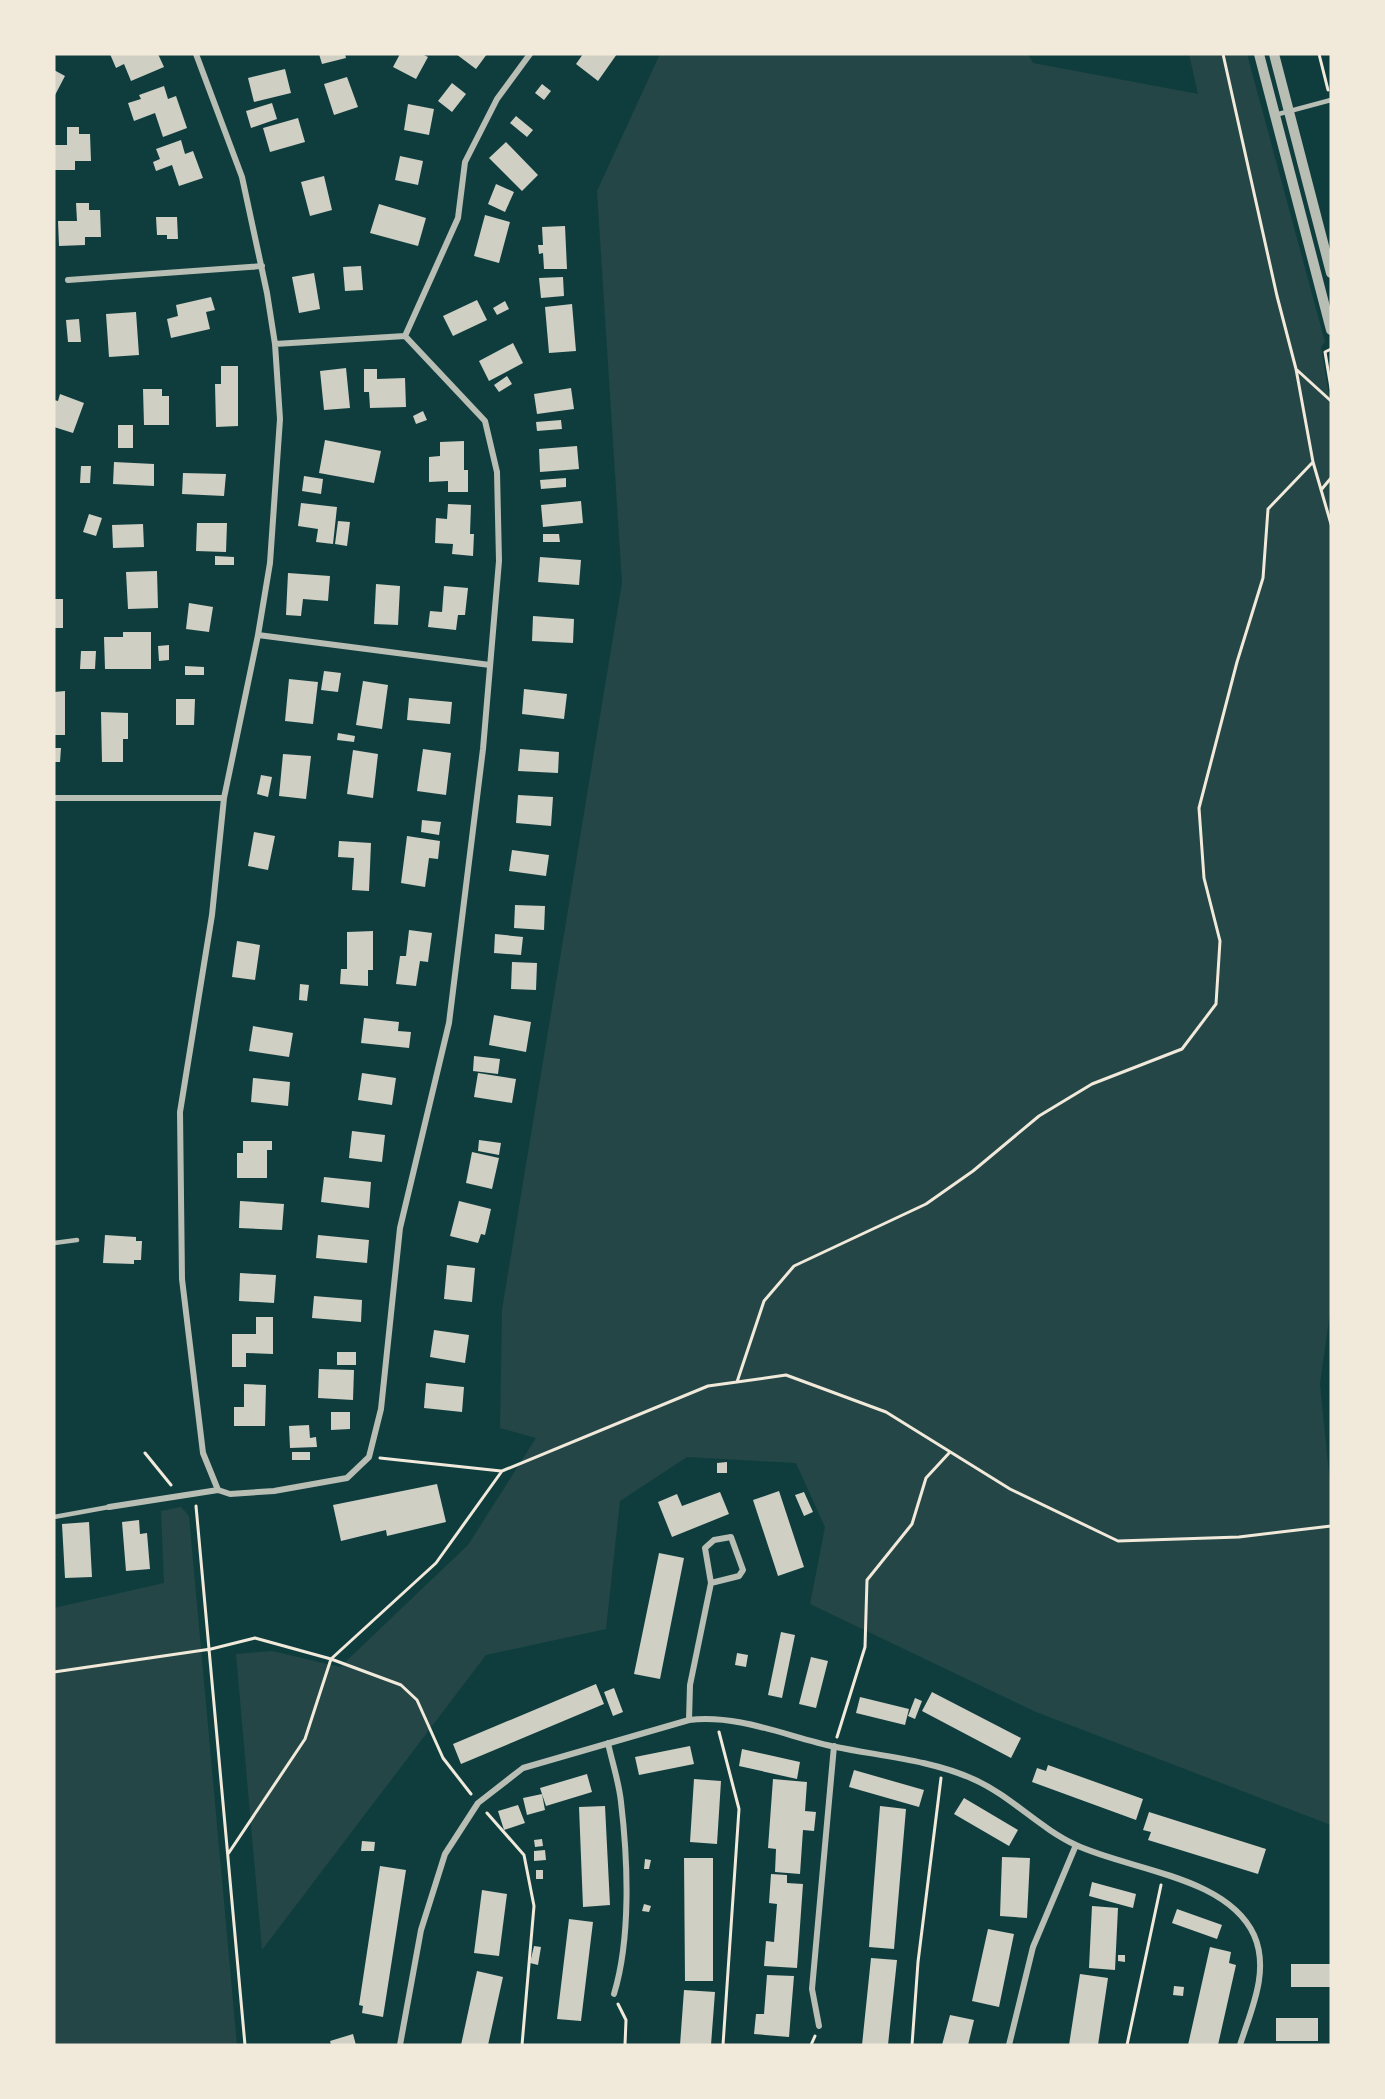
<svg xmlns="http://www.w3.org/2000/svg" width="1385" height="2099" viewBox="0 0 1385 2099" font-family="Karla,sans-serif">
<rect width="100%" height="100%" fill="#0f3d3e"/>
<path fill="#244646" d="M660 54H1028L1033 63 1198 94 1189 54H1247L1325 342 1321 347 1331 407V1305L1320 1384 1331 1494V1825L1036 1712 810 1604 825 1527 796 1463 687 1457 620 1501 606 1629 486 1655 262 1950 236 1654 272 1651 340 1667 468 1545 536 1438 500 1428 502 1310 622 583 597 191Z
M181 1507 189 1516 237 2045H54V1608L164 1583 161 1511Z"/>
<path fill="#cfcfc3" d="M110 54H158L164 67 131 81 124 64 116 68Z
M319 54H345L346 58 322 64Z
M400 54H422L428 57 416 79 393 67Z
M456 54H487L476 69Z
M583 54H617L598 81 576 64Z
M285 69 291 93 254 102 248 78Z
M54 70 65 76 54 97Z
M347 77 358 107 334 115 324 84Z
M452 83 466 94 452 112 438 101Z
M542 84 551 91 544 100 535 93Z
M164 86 168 99 176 96 187 128 163 137 155 113 134 121 128 103 141 99 139 95Z
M272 103 277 119 251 128 246 111Z
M408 104 434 109 429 135 404 130Z
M516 116 533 130 527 137 510 123Z
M298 118 305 142 270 152 263 128Z
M67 127H79V134H90L91 161H75V170H54V145H67Z
M181 140 185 154 193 151 203 178 179 186 172 165 156 171 153 162 160 159 156 149Z
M506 142 538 175 522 191 489 158Z
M400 156 423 161 418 185 395 180Z
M324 176 332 210 310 216 301 182Z
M496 184 514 192 505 212 488 204Z
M76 203H89V210H100L101 237H85V245L59 246 58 221H77Z
M379 204 426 218 418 246 370 233Z
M485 215 510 222 499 263 474 256Z
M156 217H177L178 239H167V235H157Z
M565 226 567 269H544L543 253 539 254 538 245H543L542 227Z
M361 266 363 290 345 291 343 267Z
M314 273 320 309 299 313 292 277Z
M563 277 564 296 541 298 539 278Z
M211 297 215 310 206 312 210 329 171 338 167 319 178 316 176 305Z
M477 300 487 320 453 336 443 316Z
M505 301 509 309 497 315 493 308Z
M572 304 576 351 549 353 545 307Z
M136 312 139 355 109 357 106 314Z
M79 319 81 342H68L66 320Z
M513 343 523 363 489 381 479 361Z
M221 366H238V426L216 427 215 384H221Z
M346 368 350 408 324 410 320 371Z
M364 369H377V379L405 378 406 407 370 408 369 392H364Z
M507 376 512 384 499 392 494 385Z
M571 388 574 409 537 414 534 394Z
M143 389H162V396H169V425H144Z
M60 394 84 403 73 433 54 427V400L58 401Z
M423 411 427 420 416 424 413 416Z
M561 420 562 429 537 431 536 422Z
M118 425H133V448H118Z
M325 440 381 451 374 483 319 473Z
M464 441V470H468V492H448V481L429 482V457L440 456V442Z
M577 446 579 469 540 472 539 449Z
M114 462 154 464V486L113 484Z
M81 466H91L90 483H80Z
M183 473 226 474 224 496 182 494Z
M304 476 323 479 321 494 302 491Z
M566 478V487L541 489 540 480Z
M581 501 583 523 543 527 541 505Z
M301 503 337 507 333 544 316 542 318 529 298 526Z
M448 504 471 505 470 534H474L473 556 452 554 453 544 435 543 436 518 447 519Z
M89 514 102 518 96 536 83 532Z
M338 521 350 522 347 546 335 544Z
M197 523H227L226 552 196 551Z
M143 524 144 547 113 548 112 525Z
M543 534H559L560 542H543Z
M215 556 234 557V565H215Z
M540 557 581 560 579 585 538 582Z
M157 571 158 608 128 609 126 572Z
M288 573 330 576 328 601 303 599 301 616 286 615Z
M376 584 400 586 398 625 374 624Z
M444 586 468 588 465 615H458L456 630 428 627 430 611 442 612Z
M54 599H63V628H54Z
M189 603 213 607 209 632 186 629Z
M533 616 574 619 573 643 532 641Z
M123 632H151V669H105L104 637H123Z
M169 645V660L159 661 158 646Z
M81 651H96L95 669H80Z
M185 666 204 667V675H185Z
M324 671 341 673 338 692 321 690Z
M289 679 318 682 313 724 285 721Z
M363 681 388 685 382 729 356 725Z
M524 689 567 694 564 719 522 714Z
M65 691V735H54V692Z
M409 698 452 702 450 724 407 720Z
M176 699H195L194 725H176Z
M101 712 128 713V739H123V762H102Z
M338 733 355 736 354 742 337 740Z
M54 748H61L60 762H54Z
M423 749 451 753 446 795 417 791Z
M520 749 559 752 558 773 518 771Z
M353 750 378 754 373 798 347 794Z
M283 754 311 756 306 799 279 796Z
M261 775 272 777 268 797 257 794Z
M518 795 553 797 551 826 516 823Z
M422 820 441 822 439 835 421 832Z
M254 832 275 836 268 870 248 866Z
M407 836 440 841 438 859 429 858 425 887 401 883Z
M339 841 371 843 369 891 352 890 354 858 338 857Z
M512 850 549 855 546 876 509 871Z
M515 905 545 906 544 930 514 928Z
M409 930 432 933 428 962 420 961 416 986 396 984 400 956H406Z
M373 931V970H368V986L340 984 341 969H347V932Z
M495 934 523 937 521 955 494 953Z
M237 941 260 945 255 980 232 977Z
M512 962 537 963 536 990 511 989Z
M300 984 309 985 307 1001 299 1000Z
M494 1015 531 1022 526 1052 489 1045Z
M364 1018 399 1022 398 1031 411 1032 409 1048 361 1043Z
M253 1026 293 1033 289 1057 249 1051Z
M474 1056 500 1059 498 1074 473 1071Z
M362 1073 396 1078 392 1105 358 1100Z
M478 1073 516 1079 512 1103 474 1097Z
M253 1078 290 1082 288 1106 251 1102Z
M352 1131 385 1135 382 1162 349 1158Z
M479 1140 501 1143 499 1155 478 1151Z
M243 1141H272V1150H267V1178H237V1153H243Z
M472 1152 499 1158 492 1189 466 1183Z
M324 1177 371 1182 369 1208 321 1202Z
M240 1201 284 1204 282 1230 239 1228Z
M459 1201 491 1209 485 1235 481 1234 478 1243 450 1236Z
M105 1235 136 1237V1241H142L141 1260H134V1264L103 1263Z
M318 1235 369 1240 367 1263 316 1258Z
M447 1265 475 1268 472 1302 444 1299Z
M240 1273 276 1275 274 1303 239 1301Z
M314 1296 362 1300 361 1322 312 1318Z
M256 1317H273V1354L246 1353V1367H232V1334H256Z
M434 1330 469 1335 465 1363 430 1357Z
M337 1352H356V1365H337Z
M319 1369 354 1370 353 1400 318 1398Z
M426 1383 464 1387 462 1412 424 1408Z
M244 1384 266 1385 265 1426H234V1407H244Z
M331 1412H350V1429L331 1430Z
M309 1425 310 1438 316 1437 317 1447 290 1448 289 1426Z
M292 1452H310V1460H292Z
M727 1462V1473H717V1463Z
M437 1484 446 1522 387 1536 386 1530 341 1541 333 1505Z
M779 1491 804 1567 778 1576 753 1500Z
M720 1492 729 1514 672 1537 658 1502 677 1494 682 1506Z
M804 1492 813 1512 804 1516 795 1495Z
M139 1520 140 1534 147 1533 150 1569 126 1571 122 1522Z
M89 1522 92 1577 65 1578 62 1524Z
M659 1553 684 1558 660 1679 634 1674Z
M781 1632 795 1635 782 1698 768 1695Z
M737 1653 748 1655 746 1667 735 1665Z
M811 1657 828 1661 816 1708 799 1704Z
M596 1684 604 1704 461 1764 453 1744Z
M614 1688 623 1712 613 1716 604 1692Z
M932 1692 1021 1738 1011 1758 922 1711Z
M860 1697 909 1709 905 1725 856 1713Z
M915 1698 922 1701 915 1719 908 1716Z
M690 1746 694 1764 639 1775 635 1757Z
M742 1749 800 1762 797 1779 739 1766Z
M1048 1765 1143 1799 1136 1820 1032 1782 1037 1768 1046 1771Z
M854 1770 924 1790 919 1807 849 1787Z
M587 1774 592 1792 546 1806 540 1788Z
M694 1779 721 1781 717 1844 690 1842Z
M773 1779 807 1782 805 1811 816 1812 814 1831 803 1830 800 1874 775 1872 776 1849 768 1848Z
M542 1794 545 1810 527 1815 523 1798Z
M964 1798 1018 1830 1009 1846 954 1814Z
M518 1805 525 1823 504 1830 498 1811Z
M605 1806 610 1905 583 1907 579 1807Z
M880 1806 906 1809 894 1949 869 1947Z
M1149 1812 1266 1849 1258 1874 1148 1840 1151 1832 1143 1830Z
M542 1839 543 1846 535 1847 534 1840Z
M362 1841 375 1842 374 1851H361Z
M545 1850 546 1860 534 1861V1851Z
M1002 1857 1030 1858 1027 1918 1000 1916Z
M684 1858H713V1981H685Z
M645 1859 651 1860 649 1869H644Z
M380 1866 406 1870 383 2017 362 2013 363 2006 359 2005Z
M536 1870H543V1879H536Z
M771 1874 787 1875V1883L803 1884 797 1968 764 1966 766 1941 774 1942 777 1904 769 1903Z
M1092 1882 1136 1894 1133 1908 1089 1896Z
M482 1890 507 1894 499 1956 474 1953Z
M644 1904 651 1906 649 1912 642 1911Z
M1092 1906 1118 1908 1115 1970 1089 1968Z
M1177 1909 1222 1925 1217 1939 1172 1923Z
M569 1919 593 1922 581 2021 557 2019Z
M988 1929 1014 1934 999 2007 972 2001Z
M534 1946 541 1947 538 1965 530 1963Z
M1210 1947 1231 1952 1229 1963 1236 1965 1218 2045H1188Z
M1118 1955H1125V1962L1118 1961Z
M871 1958 897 1960 888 2045H862Z
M1291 1964H1330V1987H1291Z
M477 1971 503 1977 488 2045H461Z
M1080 1974 1108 1978 1098 2045H1069Z
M767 1975 794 1976 789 2037 754 2034 756 2014H764Z
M1174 1986 1184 1987 1183 1996 1173 1995Z
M684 1990 715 1992 711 2045H680Z
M950 2015 974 2020 968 2045H942Z
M1276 2018H1318V2041H1276Z
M353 2034 356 2045H331L330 2041Z"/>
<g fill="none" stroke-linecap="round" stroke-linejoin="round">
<path stroke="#f1e9da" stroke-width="3" d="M1223 54 1277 296 1296 369 1313 462 1331 524
M1319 54 1328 90
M1331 349 1325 352 1331 388
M1297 370 1331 401
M1321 490 1331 478
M737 1382 764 1301 794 1266 926 1204 973 1171 1039 1116 1092 1084 1182 1049 1216 1004 1220 941 1204 878 1199 808 1237 662 1263 578 1268 509 1313 462
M145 1453 171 1485
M380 1458 501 1471
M196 1506 245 2045
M54 1672 211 1649 255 1638 331 1659 436 1563 502 1471 708 1386 737 1382 786 1375 886 1412 1010 1489 1118 1541 1239 1537 1331 1526
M719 1732 739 1809 723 2045
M837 1737 865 1647 867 1580 912 1524 926 1478 950 1452
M487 1813 524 1855 534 1906 522 2045
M228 1854 305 1739 331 1659 401 1685 417 1700 443 1758 471 1794
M618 2004 626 2020 625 2045
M811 2045 815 2036
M912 2045 918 1962 941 1778
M1127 2045 1161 1885"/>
<path stroke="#b8beb3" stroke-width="4.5" d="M1275 115 1331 100
M54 1243 77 1240
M54 1517 109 1507"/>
<path stroke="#b8beb3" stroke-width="6" d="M196 54 242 177 267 293 275 344 280 419 270 563 258 635 224 798 212 915 180 1112 182 1279 203 1453 218 1490
M68 280 262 266
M405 336 458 218 465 162 497 99 530 54
M258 635 490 665
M54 798H224
M109 1507 218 1490 230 1494 274 1491 347 1478 369 1457 381 1409 400 1228 449 1023 483 749 499 561 497 472 485 421 405 336 275 344
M689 1720 690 1685 711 1583 705 1548 714 1540 731 1537 743 1570 739 1576 711 1583
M608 1743C612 1762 619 1782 621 1802 628 1861 631 1938 614 1994
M819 2026 812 1989 834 1746
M400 2045 421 1930 445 1854 478 1803 523 1768 689 1720C739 1714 788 1737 836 1747 880 1756 931 1760 973 1779 1010 1795 1039 1828 1076 1845 1129 1870 1227 1876 1254 1935 1270 1971 1251 2010 1240 2045
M1009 2045 1033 1947 1076 1845"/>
<path stroke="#b8beb3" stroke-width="10" d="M1259 54 1331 330
M1274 54 1331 273"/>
</g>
<rect width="1385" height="2099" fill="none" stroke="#f1e9da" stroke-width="111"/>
</svg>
